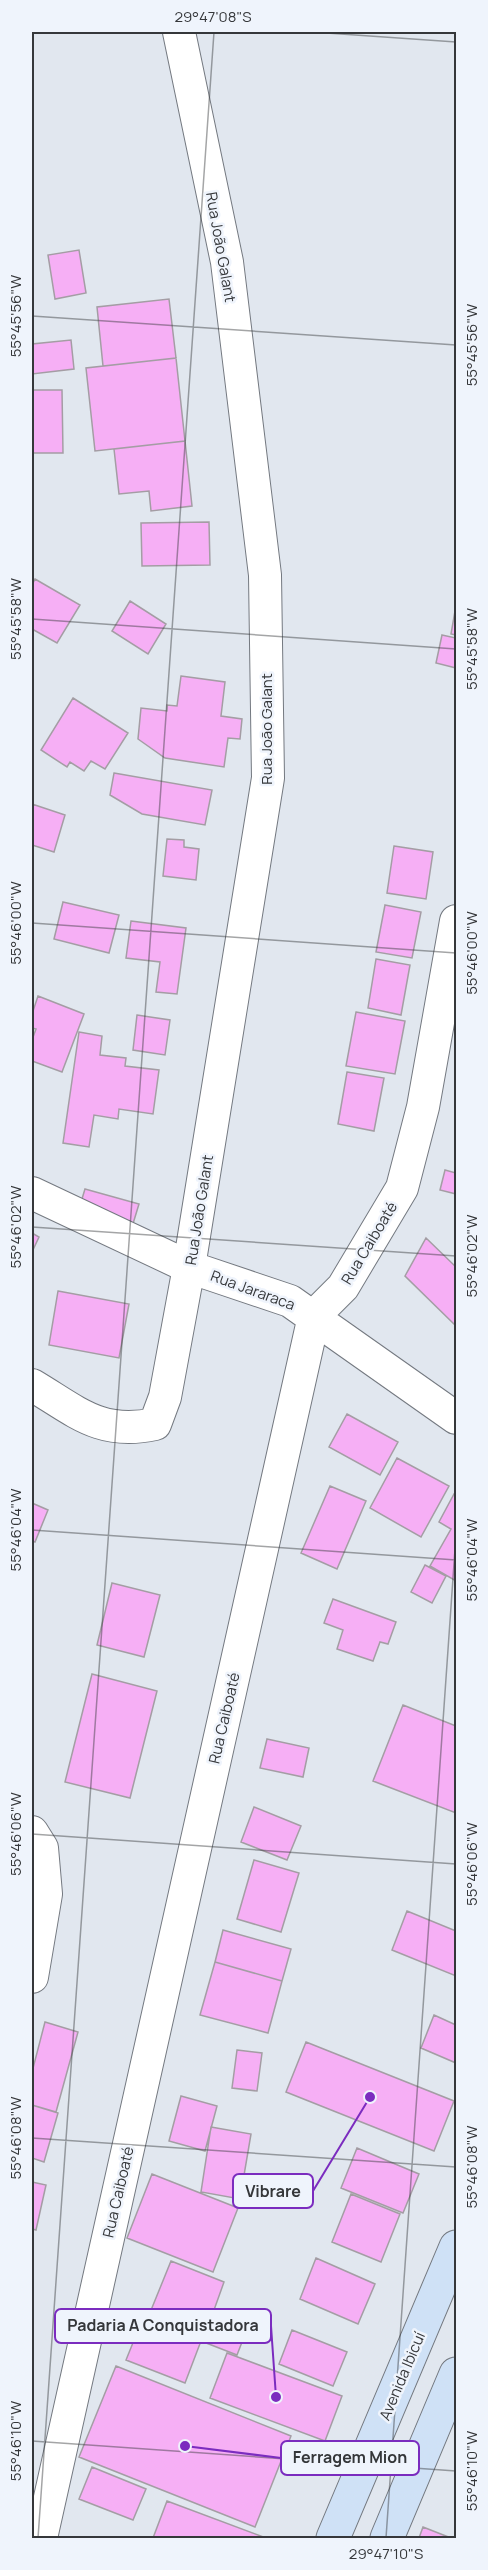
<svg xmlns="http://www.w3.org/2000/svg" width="488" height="2570" viewBox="0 0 488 2570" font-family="Manrope,sans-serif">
<rect width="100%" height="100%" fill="#e1e7ef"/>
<path fill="#f6aff5" stroke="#a49da4" stroke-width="1.5" d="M79 250 86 293 55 299 48 255Z
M169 299 176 358 103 366 97 307Z
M71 340 74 369 32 374V344Z
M176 358 185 441 95 451 86 368Z
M32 390H62L63 453H32Z
M185 441 192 506 151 511 149 491 119 494 114 449Z
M209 522 210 565 142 566 141 523Z
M35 579 80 605 57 643 32 629V585Z
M130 601 166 624 148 654 112 631Z
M455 611H456V635L451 634Z
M442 635 456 638V668L436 663Z
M181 676 225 682 221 716 242 719 240 739 228 738 224 767 165 758 138 739 141 708 167 711V705L177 706Z
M73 698 128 733 105 769 91 761 84 771 70 762 67 767 41 750Z
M114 773 212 790 205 825 142 814 110 795Z
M32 804 65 815 54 852 32 845Z
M167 839 184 840V847L199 849 196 880 163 876Z
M394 846 433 852 426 899 387 893Z
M63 902 119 915 109 953 54 939Z
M385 905 421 912 412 958 376 952Z
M131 921 186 928 177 994 156 992 160 962 126 958Z
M376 959 410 965 401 1015 368 1008Z
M38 996 84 1014 62 1072 32 1061V1040L36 1029 32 1028V1014Z
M356 1012 405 1021 395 1074 346 1066Z
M137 1015 170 1020 165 1055 133 1050Z
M79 1032 102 1036 100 1055 126 1058 125 1066 159 1070 153 1114 119 1109 118 1119 94 1115 89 1147 63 1143Z
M347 1072 384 1078 374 1131 338 1124Z
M445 1170 456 1173V1194L440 1190Z
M85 1189 139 1204 132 1227 78 1212Z
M32 1233 39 1237 32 1252Z
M426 1238 456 1267V1326L405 1276Z
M58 1291 129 1304 119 1358 49 1345Z
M347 1414 398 1442 380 1475 329 1447Z
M397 1458 449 1486 421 1537 370 1508Z
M330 1486 366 1501 337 1569 301 1553Z
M454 1494 456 1495V1581L430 1566 451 1529 439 1522Z
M32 1503 48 1510 35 1542 32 1541Z
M425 1565 446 1576 432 1603 411 1592Z
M112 1583 160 1595 144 1657 97 1645Z
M333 1599 396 1622 388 1644 380 1642 373 1661 337 1649 343 1630 324 1623Z
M92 1674 157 1691 130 1798 65 1782Z
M403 1705 456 1726V1813L373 1781Z
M267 1739 309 1748 303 1777 260 1768Z
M254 1807 301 1826 287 1860 241 1842Z
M254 1860 299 1873 281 1932 237 1919Z
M407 1911 456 1931V1976L392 1950Z
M223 1930 291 1949 282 1981 215 1962Z
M215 1962 282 1981 268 2033 200 2015Z
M434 2015 456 2025V2063L421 2048Z
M45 2022 78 2032 56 2112 32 2105V2072Z
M306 2042 454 2101 434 2151 286 2092Z
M237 2050 262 2053 257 2091 232 2088Z
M181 2096 217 2106 205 2151 169 2141Z
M32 2105 58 2113 44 2162 32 2158Z
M211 2127 251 2134 240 2199 201 2192Z
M357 2148 419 2174 403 2213 341 2188Z
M152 2174 238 2208 213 2272 127 2238Z
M32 2182 46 2185 36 2230 32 2229Z
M351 2194 400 2214 381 2262 332 2242Z
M316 2258 375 2284 358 2324 300 2299Z
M171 2261 224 2282 214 2310 249 2324 237 2355 147 2320Z
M143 2318 201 2341 185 2383 126 2360Z
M292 2330 347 2352 333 2386 279 2364Z
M227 2353 342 2396 325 2441 210 2398Z
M116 2366 291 2436 255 2527 79 2457Z
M92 2467 146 2489 133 2520 79 2499Z
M167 2501 266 2538H153Z
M423 2527 451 2538H419Z"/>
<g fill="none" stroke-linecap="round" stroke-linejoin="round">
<g stroke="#747980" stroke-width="34">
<path id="minor" d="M32 1193 189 1267 290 1301 456 1418
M32 1385C76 1411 100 1436 155 1424L165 1397 189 1267 268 778 265 575 227 262 179 32
M32 1832 42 1848 46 1894 32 1977
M41 2538 314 1316 343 1287 402 1188 423 1107 456 921"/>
</g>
<g stroke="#747980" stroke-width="35">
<path id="secondary" d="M333 2538 456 2247
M387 2538 456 2374"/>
</g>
<use href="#minor" stroke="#fff" stroke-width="32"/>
<use href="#secondary" stroke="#cfe1f6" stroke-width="33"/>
</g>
<path fill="none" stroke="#35373a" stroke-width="1.5" stroke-opacity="0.45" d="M312 32 456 42M32 316 456 345M32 619 456 649M32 923 456 953M32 1227 456 1256M32 1530 456 1560M32 1834 456 1864M32 2138 456 2167M32 2441 456 2471M38 2538 214 32M386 2538 456 1535"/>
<g text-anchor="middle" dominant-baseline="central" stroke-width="5" stroke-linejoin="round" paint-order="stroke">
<g font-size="15" fill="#35373a" stroke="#eff4fc">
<text transform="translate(221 247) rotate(80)">Rua João Galant</text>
<text transform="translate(266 729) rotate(-90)">Rua João Galant</text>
<text transform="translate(199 1210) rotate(-81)">Rua João Galant</text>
<text transform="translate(369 1243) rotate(-59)">Rua Caiboaté</text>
<text transform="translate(253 1290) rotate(20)">Rua Jararaca</text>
<text transform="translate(224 1718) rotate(-77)">Rua Caiboaté</text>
<text transform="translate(118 2192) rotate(-77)">Rua Caiboaté</text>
<text transform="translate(402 2376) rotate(-67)">Avenida Ibicuí</text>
</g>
</g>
<path fill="none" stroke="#7b2cbf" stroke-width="2" d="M370 2097L313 2191M276 2397L271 2326M185 2446L281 2458"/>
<g fill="#7b2cbf" stroke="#eff4fc" stroke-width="2">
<circle cx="370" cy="2097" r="6"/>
<circle cx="276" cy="2397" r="6"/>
<circle cx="185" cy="2446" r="6"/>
</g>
<g fill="#eff4fc" stroke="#7b2cbf" stroke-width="2">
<rect x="233" y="2174" width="80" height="34" rx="6"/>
<rect x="55" y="2309" width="216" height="34" rx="6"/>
<rect x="281" y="2441" width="138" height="34" rx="6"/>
</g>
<g font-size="16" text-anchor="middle" font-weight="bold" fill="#35373a">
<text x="273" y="2197">Vibrare</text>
<text x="163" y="2331">Padaria A Conquistadora</text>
<text x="350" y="2463">Ferragem Mion</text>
</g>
<rect width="488" height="2570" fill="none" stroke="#eff4fc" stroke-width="66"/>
<rect x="33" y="33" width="422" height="2504" fill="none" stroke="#35373a" stroke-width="2"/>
<g font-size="15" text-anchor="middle" fill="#35373a">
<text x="213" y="22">29°47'08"S</text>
<text transform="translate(16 316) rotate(-90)" y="5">55°45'56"W</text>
<text transform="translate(472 345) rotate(-90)" y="5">55°45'56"W</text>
<text transform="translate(16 619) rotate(-90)" y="5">55°45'58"W</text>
<text transform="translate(472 649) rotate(-90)" y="5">55°45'58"W</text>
<text transform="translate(16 923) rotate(-90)" y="5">55°46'00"W</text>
<text transform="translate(472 953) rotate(-90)" y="5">55°46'00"W</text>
<text transform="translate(16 1227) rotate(-90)" y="5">55°46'02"W</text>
<text transform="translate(472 1256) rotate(-90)" y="5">55°46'02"W</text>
<text transform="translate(16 1530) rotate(-90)" y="5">55°46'04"W</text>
<text transform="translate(472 1560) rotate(-90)" y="5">55°46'04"W</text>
<text transform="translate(16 1834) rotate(-90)" y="5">55°46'06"W</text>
<text transform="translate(472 1864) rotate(-90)" y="5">55°46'06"W</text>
<text transform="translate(16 2138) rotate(-90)" y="5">55°46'08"W</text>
<text transform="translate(472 2167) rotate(-90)" y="5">55°46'08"W</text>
<text transform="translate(16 2441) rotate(-90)" y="5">55°46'10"W</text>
<text transform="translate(472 2471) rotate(-90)" y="5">55°46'10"W</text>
<text x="386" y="2559">29°47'10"S</text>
</g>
</svg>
